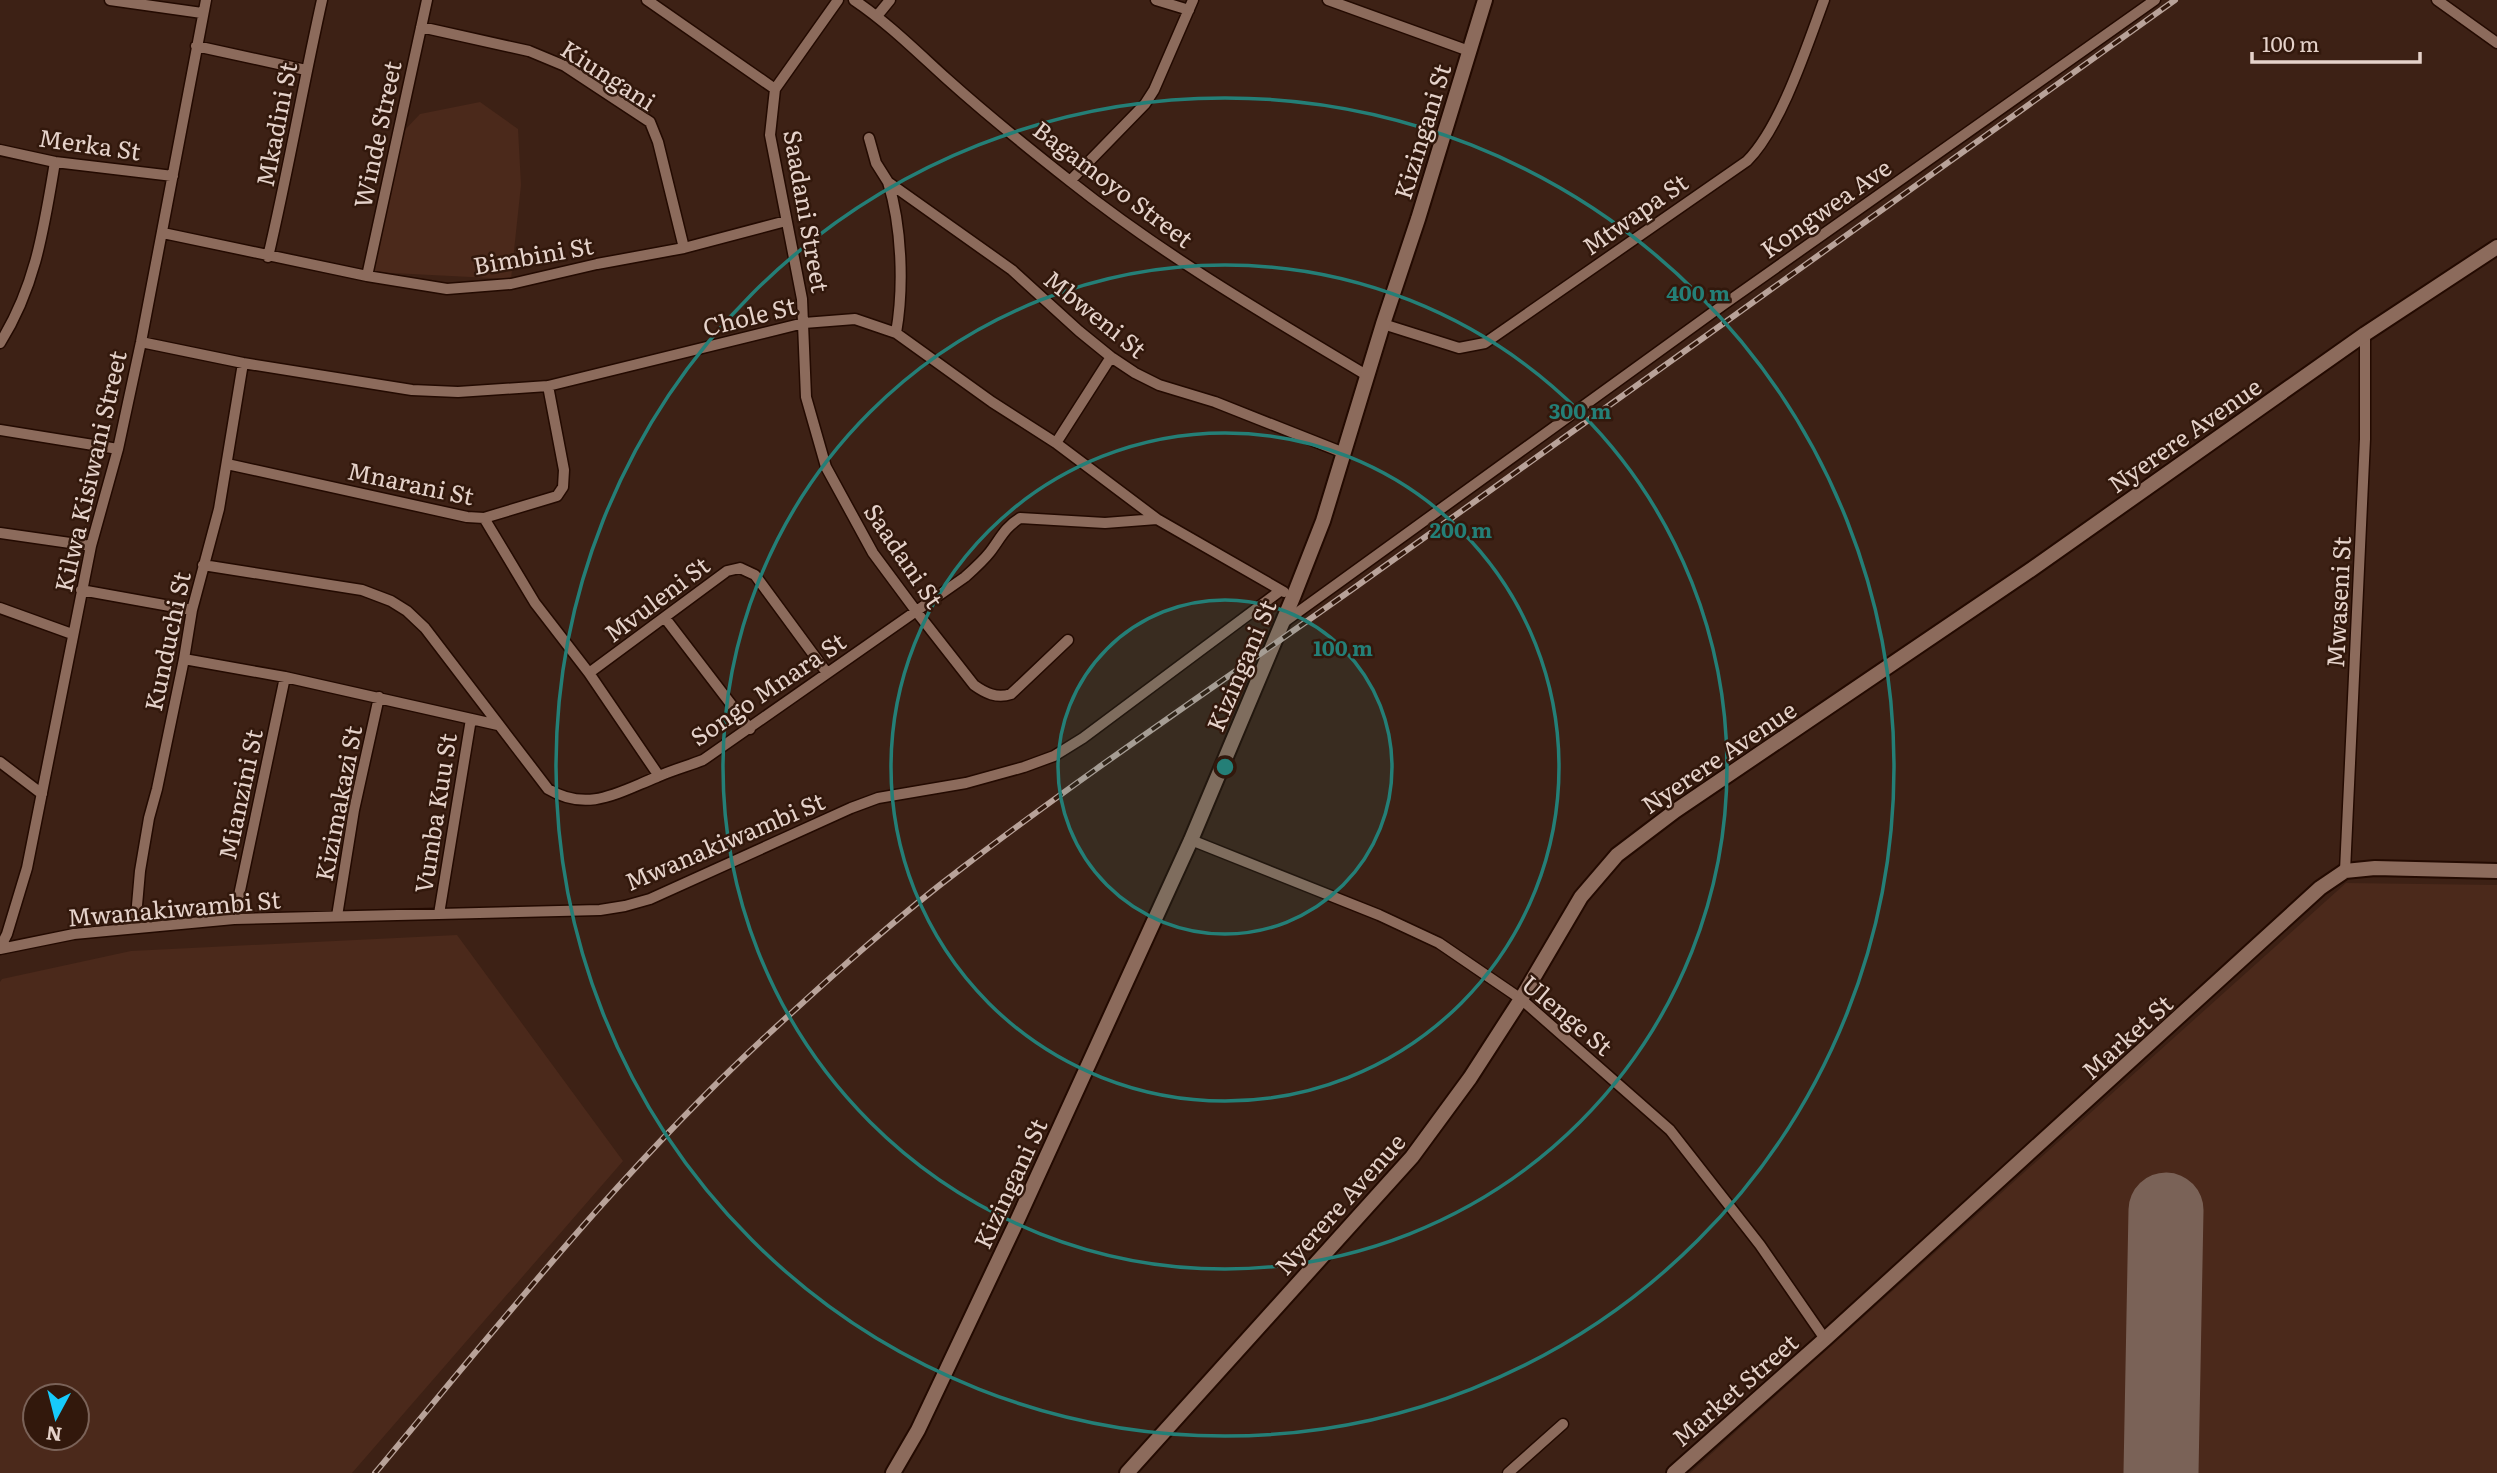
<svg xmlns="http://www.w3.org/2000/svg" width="2497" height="1473" viewBox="0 0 2497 1473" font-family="Literata,serif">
<rect width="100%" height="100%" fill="#3d2115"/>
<path fill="#4b291b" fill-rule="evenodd" d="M480 102 518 129 521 185 511 279 372 272 403 132 420 114Z
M2346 883 2497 885V1473H1690Z
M457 935 623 1161 352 1473H0V982L2 979 131 951ZM35 1396H77V1438H35Z"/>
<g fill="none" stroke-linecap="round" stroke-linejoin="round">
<path stroke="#7a6257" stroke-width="75" d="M2161 1473 2166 1210"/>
<g stroke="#230a01" stroke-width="13">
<path id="street" d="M110 0 202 13
M647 0 775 89
M838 0 775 89 770 135 802 299 806 397 826 467 873 553 916 611 974 685C985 693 997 699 1011 694L1068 640
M854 0C888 23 916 51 947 79 986 114 1028 148 1070 181 1163 255 1266 315 1368 376
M1156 0 1189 10
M1328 0 1469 51
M2437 0 2497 43
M877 16 890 0
M421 27 529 51 565 66 650 122 658 142 684 248
M196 46 306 70
M869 138 876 163 888 182 1012 270 1079 331 1111 357 1135 373 1159 385 1215 402 1344 453
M0 150 55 162 173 176
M1070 181 1145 104 1154 90 1193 0
M888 182C902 227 904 288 896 333
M163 233 367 276 447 289 511 284 597 264 684 248 786 221
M268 257C288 172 303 85 322 0
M367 276 427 0
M1383 324 1459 348 1485 343 1747 161C1781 127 1807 46 1824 0
M141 342 243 363 412 390 458 392 548 386 804 323 855 319 896 333 992 402 1056 443 1157 519 1284 592
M0 343C36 286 44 227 55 162
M0 430 118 449
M1056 443 1111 357
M227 464 467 517 484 518 557 496 563 487 564 470 548 386
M484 518 535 603 589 673 659 776
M0 533 91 546
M203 565 362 590 391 601 407 611 425 628 548 789C588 813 619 792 657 777 672 770 688 766 703 760L965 577C974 569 983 561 990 552 1000 539 1005 527 1020 518L1105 523 1157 519
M81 590 192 610
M0 608 72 634
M665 618 750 729
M1283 623 1723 305 2155 0
M184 659 285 677 498 725
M589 673 727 571 740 568 755 575 827 673
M0 762 42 794
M1191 840 1379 915 1439 943 1521 999 1670 1130 1760 1245 1825 1339
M2345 871 2365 439V334
M439 914 471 719
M337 916 354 810 379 697
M234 919 285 677
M135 928 140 871 149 818 157 789 184 659 192 610 219 509 243 363
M0 948 7 934 27 868 91 546 118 449 141 342 206 0
M0 949 74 934 234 919 600 910 625 906 650 899 851 808 878 798 966 783 1024 767 1054 756 1083 738 1280 591
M1508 1473 1563 1424"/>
</g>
<g stroke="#230a01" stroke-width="18">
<path id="secondary" d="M893 1473 918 1430 1017 1221 1191 840 1294 595 1323 521 1383 324 1418 219 1485 0
M1127 1473 1412 1157 1470 1078 1521 999 1581 897 1617 855 1675 811 2032 569 2365 334 2497 247
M1674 1473 1825 1339 2320 888 2345 871 2375 868 2497 871"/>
</g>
<use href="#street" stroke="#8c6b5c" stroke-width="10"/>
<use href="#secondary" stroke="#8c6b5c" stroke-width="14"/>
<g stroke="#b8a299" stroke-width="6">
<path id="rail" d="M375 1473C503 1320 627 1163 775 1028 835 973 897 917 962 868 1090 770 1223 681 1354 588 1628 392 1901 196 2175 0"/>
</g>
<use href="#rail" stroke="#32180c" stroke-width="3.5" stroke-dasharray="10" stroke-linecap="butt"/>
</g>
<circle cx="1225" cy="767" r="167" fill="#247f77" fill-opacity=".12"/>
<g fill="none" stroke="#247f77" stroke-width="3.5">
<circle cx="1225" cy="767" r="167"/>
<circle cx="1225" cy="767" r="334"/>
<circle cx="1225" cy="767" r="502"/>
<circle cx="1225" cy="767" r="669"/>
</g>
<g text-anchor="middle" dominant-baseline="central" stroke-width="5" stroke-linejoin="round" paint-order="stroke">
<g font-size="24" fill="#e5d2ca" stroke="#32180c">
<text transform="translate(609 74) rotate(33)">Kiungani</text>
<text transform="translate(275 124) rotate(-79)">Mkadini St</text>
<text transform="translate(1421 131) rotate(-73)">Kizingani St</text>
<text transform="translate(376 134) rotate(-78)">Winde Street</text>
<text transform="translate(90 143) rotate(8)">Merka St</text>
<text transform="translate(1114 183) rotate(37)">Bagamoyo Street</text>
<text transform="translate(1825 207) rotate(-35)">Kongwea Ave</text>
<text transform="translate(808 211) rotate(80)">Saadani Street</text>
<text transform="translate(1634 213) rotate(-35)">Mtwapa St</text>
<text transform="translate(533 254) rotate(-10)">Bimbini St</text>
<text transform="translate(1096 313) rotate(39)">Mbweni St</text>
<text transform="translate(749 315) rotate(-14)">Chole St</text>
<text transform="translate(2184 434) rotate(-35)">Nyerere Avenue</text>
<text transform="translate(89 471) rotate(-77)">Kilwa Kisiwani Street</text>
<text transform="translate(411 482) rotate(12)">Mnarani St</text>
<text transform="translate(905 555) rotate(56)">Saadani St</text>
<text transform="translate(656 598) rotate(-37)">Mvuleni St</text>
<text transform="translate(2337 602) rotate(-87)">Mwaseni St</text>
<text transform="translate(166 641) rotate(-78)">Kunduchi St</text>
<text transform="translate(1240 665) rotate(-67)">Kizingani St</text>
<text transform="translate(767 688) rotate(-34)">Songo Mnara St</text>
<text transform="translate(1718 756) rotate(-34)">Nyerere Avenue</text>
<text transform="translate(239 794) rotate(-78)">Mianzini St</text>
<text transform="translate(337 803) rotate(-79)">Kizimakazi St</text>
<text transform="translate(434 813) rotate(-81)">Vumba Kuu St</text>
<text transform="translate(724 840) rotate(-23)">Mwanakiwambi St</text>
<text transform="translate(174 907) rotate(-5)">Mwanakiwambi St</text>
<text transform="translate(1568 1014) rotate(40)">Ulenge St</text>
<text transform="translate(2126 1036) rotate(-42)">Market St</text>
<text transform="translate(1009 1183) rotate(-65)">Kizingani St</text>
<text transform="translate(1339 1203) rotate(-48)">Nyerere Avenue</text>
<text transform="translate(1734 1389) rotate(-41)">Market Street</text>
</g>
</g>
<circle cx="1225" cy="767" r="10" fill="#247f77" stroke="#32180c" stroke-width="3.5"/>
<g font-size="21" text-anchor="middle" font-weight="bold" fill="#247f77" stroke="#32180c" stroke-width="5" stroke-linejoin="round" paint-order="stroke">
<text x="1698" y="301">400 m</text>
<text x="1580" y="419">300 m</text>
<text x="1461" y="538">200 m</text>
<text x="1343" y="656">100 m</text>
</g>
<g transform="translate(56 1417) rotate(187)"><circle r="33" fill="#32180c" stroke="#7a6258" stroke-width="2"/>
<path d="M0-5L12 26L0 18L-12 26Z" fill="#17cafb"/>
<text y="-10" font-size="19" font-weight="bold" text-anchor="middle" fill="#e5d2ca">N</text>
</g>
<path d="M2252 52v10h168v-10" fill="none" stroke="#e5d2ca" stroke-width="3.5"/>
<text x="2262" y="52" font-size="21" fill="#e5d2ca" stroke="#32180c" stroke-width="5" paint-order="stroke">100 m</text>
</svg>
